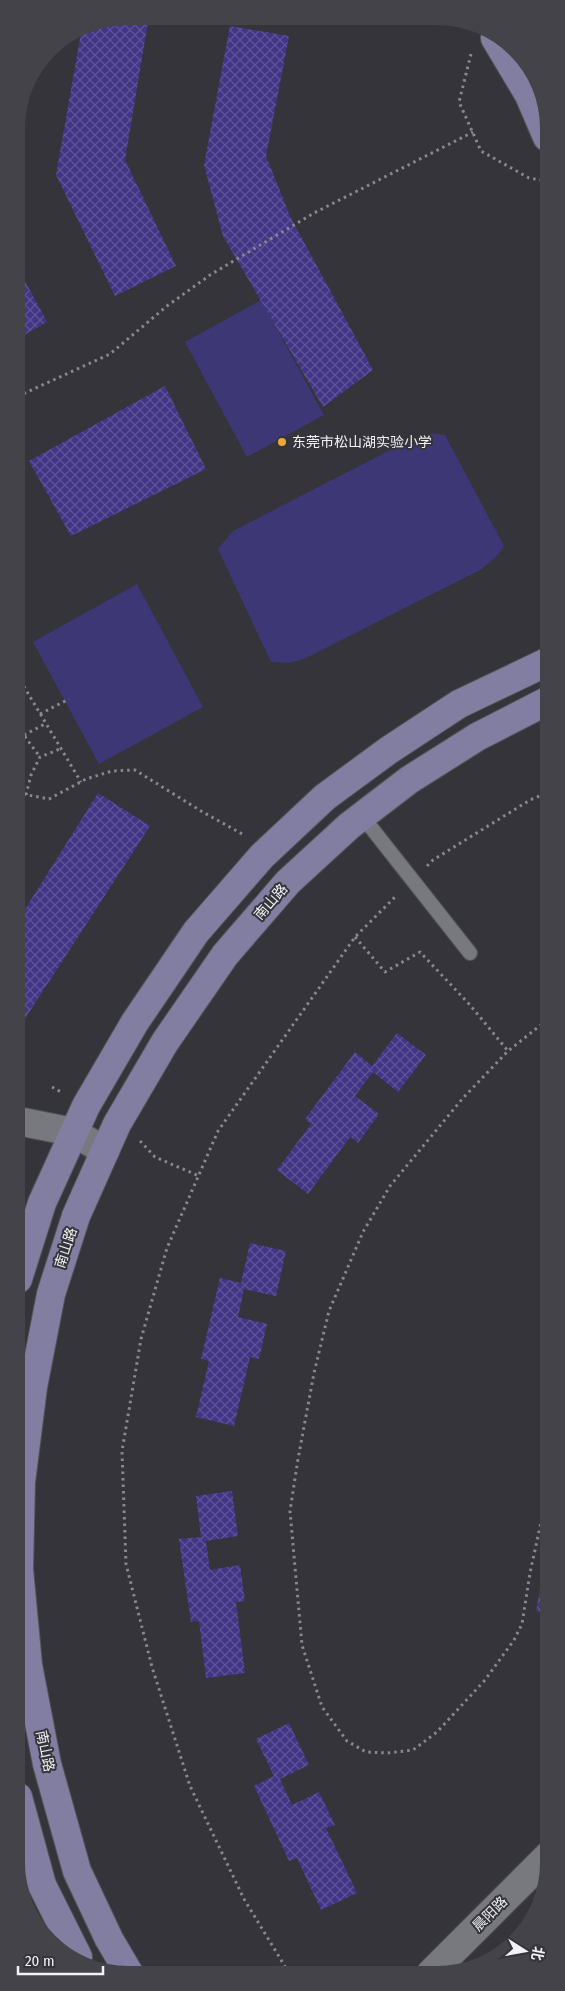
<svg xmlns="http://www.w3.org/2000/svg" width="565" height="1991" viewBox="0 0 565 1991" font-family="'Fira Sans Condensed','Noto Sans SC',sans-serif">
<defs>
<pattern id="building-cross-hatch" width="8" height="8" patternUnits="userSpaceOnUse" patternTransform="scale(1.25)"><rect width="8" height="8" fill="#423585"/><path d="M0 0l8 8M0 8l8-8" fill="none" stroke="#5e5397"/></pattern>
</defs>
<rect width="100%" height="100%" fill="#34343a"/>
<path fill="#3e3776" d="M261 300 324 415 247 457 185 342Z
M432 433 445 435 504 546 498 555 482 569 306 658 290 663 271 662 218 549 233 531 396 447Z
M137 584 203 707 99 764 33 642Z"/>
<path fill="url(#building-cross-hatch)" d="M128 16H149L125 160 176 266 115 296 56 175 82 27 86 25Z
M230 26 289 36 266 156 290 216 373 370 323 407 223 236 204 165Z
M17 266 47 322 17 339Z
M165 386 206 469 71 536 29 461Z
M98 793 150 826 17 1031V922Z
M397 1033 426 1055 398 1092 373 1072 355 1096 379 1114 358 1143 350 1137 308 1194 277 1170 311 1124 305 1119 355 1052 372 1066Z
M250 1243 286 1251 276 1296 244 1289 238 1317 267 1324 259 1359 250 1357 234 1426 196 1417 209 1361 201 1359 220 1278 241 1283Z
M232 1491 238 1536 206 1541 210 1570 240 1565 245 1601 236 1602 245 1673 206 1678 199 1621 191 1622 179 1539 201 1537 196 1496Z
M547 1551H548V1613L536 1611Z
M289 1723 309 1765 280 1779 292 1805 319 1792 335 1825 326 1828 357 1893 321 1910 297 1858 289 1861 254 1786 274 1776 256 1739Z"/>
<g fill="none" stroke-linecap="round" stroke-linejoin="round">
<g stroke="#535358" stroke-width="16">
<path id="service" d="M362 816 470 953"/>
</g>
<g stroke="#535358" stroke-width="30">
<path id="minor" d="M18 1121 73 1132 105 1151
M431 1973 549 1855"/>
</g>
<g stroke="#535358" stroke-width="30">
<path id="secondary" d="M495 38 529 95 547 137
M18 1279 42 1203 86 1106 135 1022 196 932 262 856 325 797 389 750 459 704 547 662
M18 1797 42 1885 78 1957
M129 1973 109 1939 77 1871 47 1764 28 1665 19 1569 21 1482 33 1387 51 1294 76 1216 117 1124 165 1042 225 955 288 882 349 826 409 780 477 737 547 701"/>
</g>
<path stroke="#88888d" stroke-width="3" stroke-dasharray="2.5 4" stroke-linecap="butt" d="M471 54 459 102 481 151 529 178 547 181
M17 405 25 393 110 354 167 306 210 275 314 213 473 132
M17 675 81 782
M40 714 69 699
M17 726 40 757
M24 735 45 724
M17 793 49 799 86 779 112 771 135 770 201 811 244 835
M26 795 31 775 40 757 60 749
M427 866 433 860 530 800 547 793
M355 937 385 972 420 952 470 1005 508 1051
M548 1022 542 1024 508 1051 463 1098 390 1186 363 1232 329 1311 314 1373 298 1459 290 1511 302 1645 322 1707 347 1741 366 1752 387 1753 413 1750 437 1732 485 1680 514 1640 522 1624 530 1573 542 1518 548 1499
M52 1087 63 1093
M140 1141 155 1157 199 1176
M289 1973 244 1899 190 1786 152 1667 126 1564 122 1451 141 1339 167 1248 218 1131 355 937 397 895"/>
<use href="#service" stroke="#78787f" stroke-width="14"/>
<use href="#minor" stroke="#78787f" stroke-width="28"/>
<use href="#secondary" stroke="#817ea1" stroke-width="28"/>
</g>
<circle fill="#eba93a" stroke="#34343a" stroke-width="2" cx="282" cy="442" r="5"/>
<g text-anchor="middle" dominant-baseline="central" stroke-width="4" stroke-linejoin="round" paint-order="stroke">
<g font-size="14" fill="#f1f1f6" stroke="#34343a" text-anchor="start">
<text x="292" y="442">东莞市松山湖实验小学</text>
</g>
<g font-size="14" fill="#f1f1f6" stroke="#34343a">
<text transform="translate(271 902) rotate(-49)">南山路</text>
<text transform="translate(66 1248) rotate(-72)">南山路</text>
<text transform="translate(45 1751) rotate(78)">南山路</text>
<text transform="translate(490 1914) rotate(-45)">晨阳路</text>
</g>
</g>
<path d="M0 0H565V1991H0ZM128 25H437A103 103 0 0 1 540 128V1863A103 103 0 0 1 437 1966H128A103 103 0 0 1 25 1863V128A103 103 0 0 1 128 25Z" fill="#434349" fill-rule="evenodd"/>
<g transform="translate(525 1951) rotate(101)" stroke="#34343a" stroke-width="4" paint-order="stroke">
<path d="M0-4L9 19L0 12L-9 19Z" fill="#f1f1f6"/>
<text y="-8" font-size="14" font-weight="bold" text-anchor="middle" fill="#f1f1f6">北</text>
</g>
<path d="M18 1966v8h85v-8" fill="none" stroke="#f1f1f6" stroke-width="2.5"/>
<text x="25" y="1966" font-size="15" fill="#f1f1f6" stroke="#34343a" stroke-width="4" paint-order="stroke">20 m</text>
</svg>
